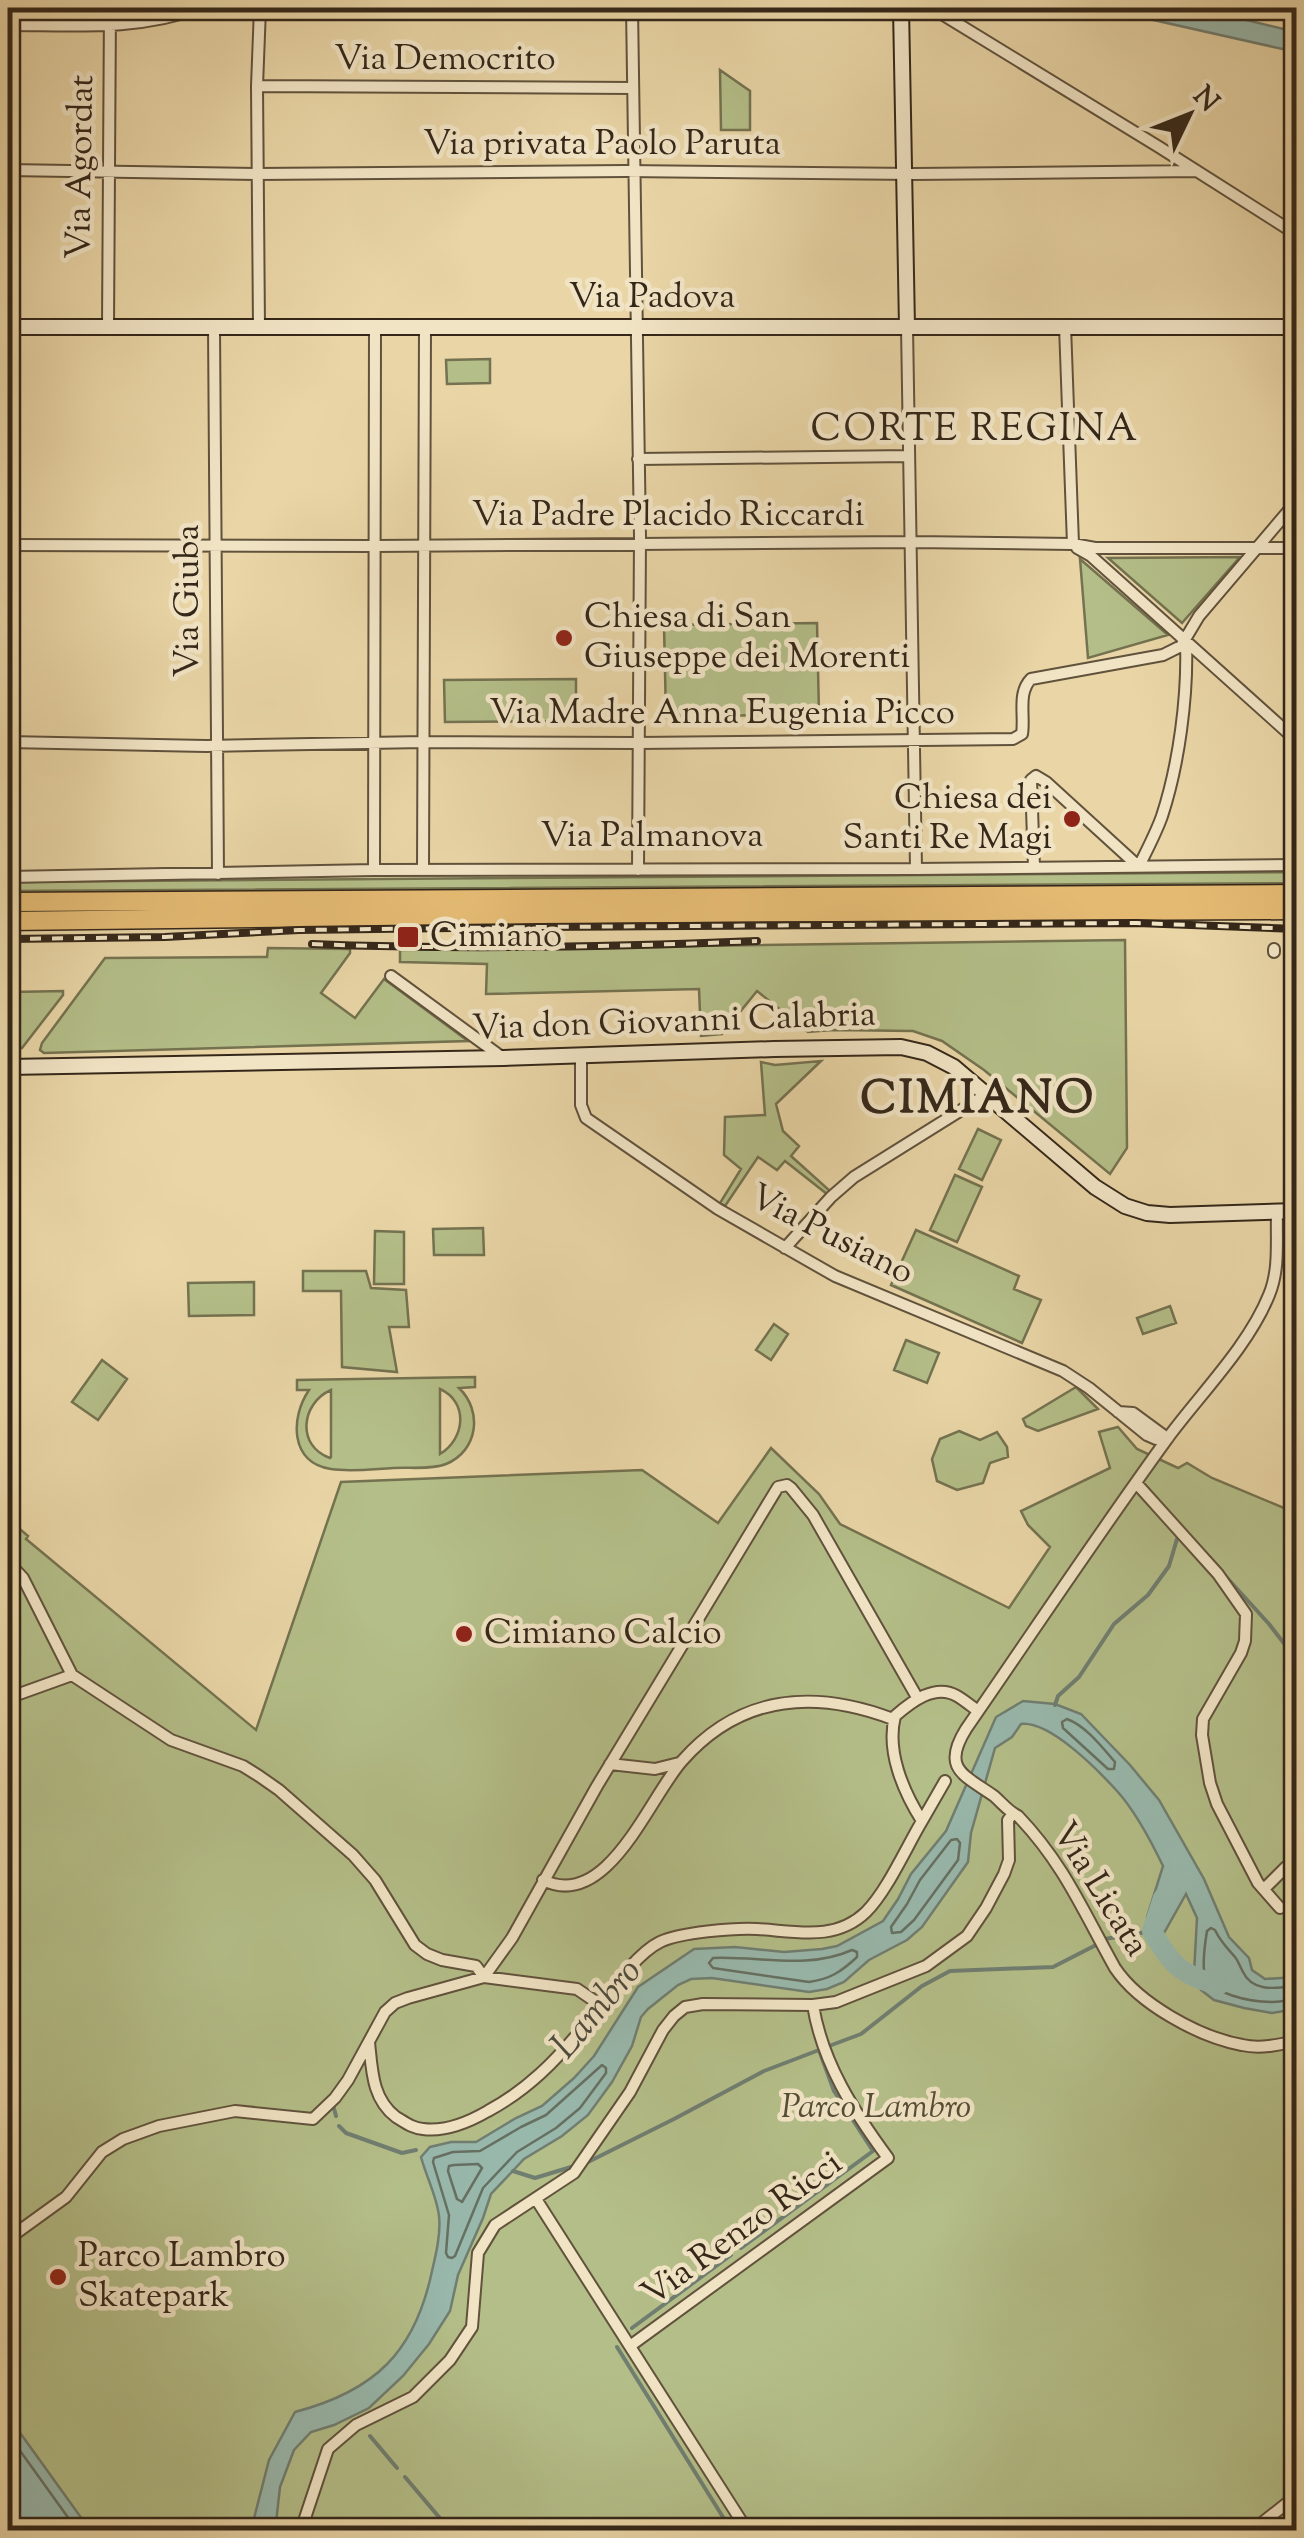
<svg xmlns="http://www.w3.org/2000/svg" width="1304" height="2538" viewBox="0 0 1304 2538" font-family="'Sorts Mill Goudy',serif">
<rect width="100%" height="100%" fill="#e9d5a6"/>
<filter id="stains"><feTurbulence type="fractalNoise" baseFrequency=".002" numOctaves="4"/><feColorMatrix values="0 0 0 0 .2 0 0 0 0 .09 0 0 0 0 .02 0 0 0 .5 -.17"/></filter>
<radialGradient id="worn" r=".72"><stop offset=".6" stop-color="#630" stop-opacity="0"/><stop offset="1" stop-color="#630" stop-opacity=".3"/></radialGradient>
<path fill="#b4be88" stroke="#747250" stroke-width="2.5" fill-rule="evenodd" d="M1230 8H1296V23Z
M720 70 750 91V130H721Z
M490 359V383L447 384 446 360Z
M1240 557 1182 623 1108 558Z
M1080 559 1168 635 1088 658Z
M817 623 819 714 666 717 664 625Z
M576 679V721L445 722 444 680Z
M1296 872V883L8 891V882Z
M1125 940 1127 1148 1110 1174 984 1070 942 1041 913 1031 832 1030 808 1032 757 991 722 1034 701 1036 699 989 486 994 487 964 400 962V950Z
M268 948 350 949V953L321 993 355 1018 384 979 468 1041 44 1053 40 1050 42 1043 105 958 267 957Z
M63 991V995L22 1048 8 1049V1034L12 1033V992Z
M821 1061 776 1104 783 1131 799 1146 791 1156 830 1191 827 1194 785 1161 777 1170 758 1157 725 1206 720 1203 741 1169 724 1155 725 1117 765 1115 761 1062 775 1065Z
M978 1129 1001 1140 982 1180 959 1169Z
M955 1175 982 1187 957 1242 930 1230Z
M483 1228 484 1255H434L433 1229Z
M916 1230 1019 1276 1014 1289 1041 1300 1022 1343 891 1285Z
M375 1231 404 1232V1284H374Z
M303 1271H366L371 1288 406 1290 409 1327H389L397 1372 342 1367 341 1291H303Z
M254 1282V1315L189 1316 188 1283Z
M1170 1306 1176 1323 1143 1334 1137 1318Z
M774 1324 788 1334 771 1360 756 1350Z
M906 1340 939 1353 927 1383 894 1370Z
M102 1360 127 1379 98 1420 72 1402Z
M475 1377V1387L459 1388C483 1411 478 1451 446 1464 431 1470 409 1467 393 1468 373 1469 351 1472 331 1469 290 1463 290 1418 309 1390H297V1380ZM440 1389C469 1402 465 1439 440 1454ZM331 1390V1457L330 1458C296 1446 301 1403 331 1390Z
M1076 1387 1098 1409 1038 1431 1026 1426 1023 1419Z
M1118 1427 1137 1449 1178 1468 1187 1463 1212 1478 1296 1513V2530H8V1519L28 1536 26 1539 256 1730 341 1482 642 1470 718 1523 771 1448 819 1494 840 1524 1009 1608 1050 1547 1028 1525 1021 1511 1110 1468 1099 1432Z
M959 1431 980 1440 997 1432 1007 1447 1008 1457 990 1463 983 1483 957 1490 937 1481 932 1459 940 1439Z"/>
<path fill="#98b8ac" stroke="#707e71" stroke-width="2.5" d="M1100 8H1197L1296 32V52Z
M1023 1701 1055 1704 1081 1714 1130 1765 1159 1800 1204 1879 1229 1937 1249 1958 1252 1970 1265 1979 1296 1977V2009L1272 2013 1244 2008 1214 2000 1201 1990 1194 1973 1197 1918 1186 1894 1164 1933 1147 1917 1163 1866C1151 1841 1136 1812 1117 1791 1097 1769 1050 1721 1021 1724L1012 1737 995 1748 971 1833 968 1862 922 1927 907 1940 869 1960 844 1982 827 1989 809 1992 712 1978 691 1979 678 1985 648 2009 641 2017 632 2046 612 2082 588 2115 562 2136 524 2159 491 2194 483 2218 458 2275 450 2311 429 2344 403 2376 369 2408 334 2425 311 2432 294 2450 280 2487 276 2523 273 2530H251L269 2460 295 2412C375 2391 415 2352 432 2271 436 2254 441 2233 439 2216 437 2197 426 2176 421 2157L430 2147 451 2142H476L516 2118 542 2106 574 2078 594 2056 638 1987 694 1949 735 1947 784 1952 822 1949 837 1946 883 1921 898 1899 911 1874 946 1831 996 1717Z
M8 2416 90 2530H8Z"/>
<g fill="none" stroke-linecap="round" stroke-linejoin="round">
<path stroke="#667062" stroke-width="2.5" d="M1067 1719C1086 1726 1102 1747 1115 1762L1114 1769H1108L1063 1728 1062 1722Z
M957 1839 960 1843 958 1860 914 1920 901 1932 892 1933 891 1927 907 1904 920 1880 951 1840Z
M852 1950 857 1952V1957C841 1972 830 1979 809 1982L713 1968 709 1963 713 1958C760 1956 807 1970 852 1950Z
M1296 1986C1277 1988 1253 1993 1243 1972 1240 1967 1239 1962 1235 1957 1227 1948 1220 1941 1215 1930L1211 1928 1207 1931C1205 1943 1203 1959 1204 1971 1208 1995 1252 2002 1273 2002 1280 2002 1289 2000 1296 1999
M602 2065 606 2068V2073L580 2108 556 2128 517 2152 483 2188 455 2256 452 2258 448 2257 446 2253 449 2215 433 2162 434 2158 453 2152 480 2151 521 2127 546 2115Z
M454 2165 478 2164 482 2168 462 2202 457 2199 448 2171 449 2166Z
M8 2434 77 2530"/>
<path stroke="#707e71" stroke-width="4" d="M1188 1535 1269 1624 1296 1659
M1055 1705 1058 1696 1079 1677 1114 1624 1148 1595 1169 1566 1177 1539
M1105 1939 1152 1931
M829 2046 861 2034 922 1986 950 1971 1053 1967 1098 1944
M333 2105 336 2116
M339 2126 346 2133 402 2153 416 2150
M588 2162 674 2119 764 2071 819 2050 834 2091 873 2151 741 2248
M513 2171 535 2178 571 2167
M632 2328 731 2255
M617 2347 731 2530
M370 2436 397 2468
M405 2477 450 2530"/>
<path stroke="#98b8ac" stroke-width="20" d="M1163 1898 1152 1931C1171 1965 1182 1976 1219 1985"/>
<g stroke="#61523c" stroke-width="14">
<path id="street" d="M632 8 640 537 638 870
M932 8 1159 147 1296 234
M8 25C71 25 138 31 199 8
M257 86 633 88
M8 170 257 174 626 171 914 174 1197 171
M1065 326 1073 544
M214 327 218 874
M907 327 916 869
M108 328 110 8
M259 328 257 86 260 8
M638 459 909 456
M8 545 375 546 912 542 1073 544 1095 548H1296
M1077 548 1091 556 1296 740
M8 742 206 746 424 742 638 743 1013 739 1022 734C1025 716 1017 693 1031 679L1163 655 1181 646 1199 616 1296 502
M1139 866C1147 850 1156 833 1162 816 1179 764 1188 696 1186 641
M1034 867 1031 780 1036 776 1046 782 1138 866
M374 870 375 327
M423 870 425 328
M8 877 374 870 916 869 1296 865
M1274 952V949
M391 976 503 1058
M581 1056V1105L586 1118 718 1209 835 1276 1063 1371 1089 1388 1147 1435 1156 1439 1168 1438
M8 1079 17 1067
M1277 1212C1276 1239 1280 1269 1269 1295 1248 1347 1200 1394 1167 1439 1098 1534 1033 1632 966 1729 941 1769 964 1775 994 1796 1002 1803 1009 1812 1018 1816 1064 1864 1083 1911 1115 1968 1139 2004 1199 2037 1242 2045 1260 2049 1278 2045 1296 2041
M785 1248 831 1197 854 1177 987 1094
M1118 1412 1133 1413 1167 1438
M1137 1484 1218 1574 1246 1614 1245 1641 1241 1653 1203 1719 1202 1735 1210 1783 1217 1804 1258 1883 1280 1908
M8 1562 23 1578 72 1675
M8 1698 72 1675 171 1740 243 1766 259 1776 279 1790 353 1855 375 1880 415 1945 427 1954 442 1960 476 1966 484 1977
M610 1764 655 1769 679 1763
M922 1821 945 1781
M543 1880C607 1912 649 1798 682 1761 740 1695 814 1689 893 1719
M1264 1889 1286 1867
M484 1977 512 1938 597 1786 778 1487 787 1485 791 1488 813 1515 918 1699
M369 2042C372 2070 372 2099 396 2117 406 2123 412 2128 423 2129 445 2132 469 2122 488 2111 527 2090 556 2061 584 2026 603 2003 633 1955 660 1942 681 1932 734 1928 757 1929 795 1931 835 1942 866 1912 887 1891 906 1848 922 1821 903 1791 886 1751 895 1716 911 1702 935 1683 957 1696 964 1700 971 1706 978 1711
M536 2199 747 2530
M8 2239 66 2197 102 2152 123 2139 159 2126 235 2111 313 2119 335 2098 348 2080 385 2012 395 2003 408 1998 484 1977 577 1989 599 2004
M630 2346 888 2158C854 2112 822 2062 813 2005
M301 2530 328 2449 356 2425 413 2397 450 2360 472 2327 478 2253 495 2225 574 2173 630 2092 663 2030 674 2016 685 2007 703 2004 813 2005 836 2002 926 1966 967 1936 986 1908 1004 1874 1009 1860 1008 1820 1012 1815
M1253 2530 1296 2496"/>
</g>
<g stroke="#342719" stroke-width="18">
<path id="secondary" d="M901 8 907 327
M8 327H1296
M8 1067 503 1058 774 1049 901 1047 927 1053 954 1067 1095 1187 1125 1206 1147 1213 1170 1215 1296 1211"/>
</g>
<g stroke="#342719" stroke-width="21">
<path id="highway" d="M8 902 1296 894
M8 921 676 913 1296 910"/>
</g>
<use href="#street" stroke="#f1e4c5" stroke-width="10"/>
<use href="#secondary" stroke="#f1e4c5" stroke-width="14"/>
<use href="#highway" stroke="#e4ba73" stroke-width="18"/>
<g stroke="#342719" stroke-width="8">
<path id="rail" d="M8 939 165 937 299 930 538 927 1137 923 1296 929
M312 944C460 950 610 947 757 941"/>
</g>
<use href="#rail" stroke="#f1e4c5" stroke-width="4" stroke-dasharray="11" stroke-linecap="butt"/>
</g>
<g fill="#8f2418" stroke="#f1e4c5" stroke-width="4">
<circle cx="564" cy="638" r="10"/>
<circle cx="1072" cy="819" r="10"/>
<rect x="396" y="925" width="24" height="24" rx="5"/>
<circle cx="464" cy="1634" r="10"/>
<circle cx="58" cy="2277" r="10"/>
</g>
<g text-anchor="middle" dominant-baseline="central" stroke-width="9" stroke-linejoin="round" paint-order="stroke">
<g font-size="35" fill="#342719" stroke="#f1e4c5">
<text x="445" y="60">Via Democrito</text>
<text x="602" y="145">Via privata Paolo Paruta</text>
<text transform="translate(82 167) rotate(-89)">Via Agordat</text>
<text x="652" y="298">Via Padova</text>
<text x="668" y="516">Via Padre Placido Riccardi</text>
<text transform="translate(189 601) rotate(-90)">Via Giuba</text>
<text x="722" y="714">Via Madre Anna Eugenia Picco</text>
<text x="652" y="837">Via Palmanova</text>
<text transform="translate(674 1023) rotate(-2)">Via don Giovanni Calabria</text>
<text transform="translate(831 1236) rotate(27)">Via Pusiano</text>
<text transform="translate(1099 1890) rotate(58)">Via Licata</text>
<text transform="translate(743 2230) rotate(-36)">Via Renzo Ricci</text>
</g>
<g font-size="35" fill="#342719" stroke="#f1e4c5" text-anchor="start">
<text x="584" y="618">Chiesa di San<tspan x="584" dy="40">Giuseppe dei Morenti</tspan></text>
<text x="1052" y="799" text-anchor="end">Chiesa dei<tspan x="1052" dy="40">Santi Re Magi</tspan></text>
<text x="430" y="937">Cimiano</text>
<text x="484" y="1634">Cimiano Calcio</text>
<text x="78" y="2257">Parco Lambro<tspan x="78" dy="40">Skatepark</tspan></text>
</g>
<g font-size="35" font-style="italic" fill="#544d35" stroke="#f1e4c5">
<text x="876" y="2108">Parco Lambro</text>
</g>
<g font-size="38" letter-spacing="2.5" fill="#342719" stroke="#f1e4c5">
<text x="975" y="431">CORTE REGINA</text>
</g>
<g font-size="38" font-style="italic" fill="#4d4b3e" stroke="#f1e4c5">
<text transform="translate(598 2010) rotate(-50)">Lambro</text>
</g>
<g font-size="45" font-weight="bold" letter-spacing="2.5" fill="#342719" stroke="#f1e4c5">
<text x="978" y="1101">CIMIANO</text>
</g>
</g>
<rect width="1304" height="2538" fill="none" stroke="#e9d5a6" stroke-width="40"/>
<rect x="10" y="10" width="1284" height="2518" fill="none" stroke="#342719" stroke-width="5"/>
<rect x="20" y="20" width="1264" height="2498" fill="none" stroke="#342719" stroke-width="2.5"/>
<g transform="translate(1189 115) rotate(47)" stroke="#f1e4c5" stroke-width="8" paint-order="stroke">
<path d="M0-8L18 38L0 25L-18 38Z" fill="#342719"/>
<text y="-15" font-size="28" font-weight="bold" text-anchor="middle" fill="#342719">N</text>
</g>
<rect width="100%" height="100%" filter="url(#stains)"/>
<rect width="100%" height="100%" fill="url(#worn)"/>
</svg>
